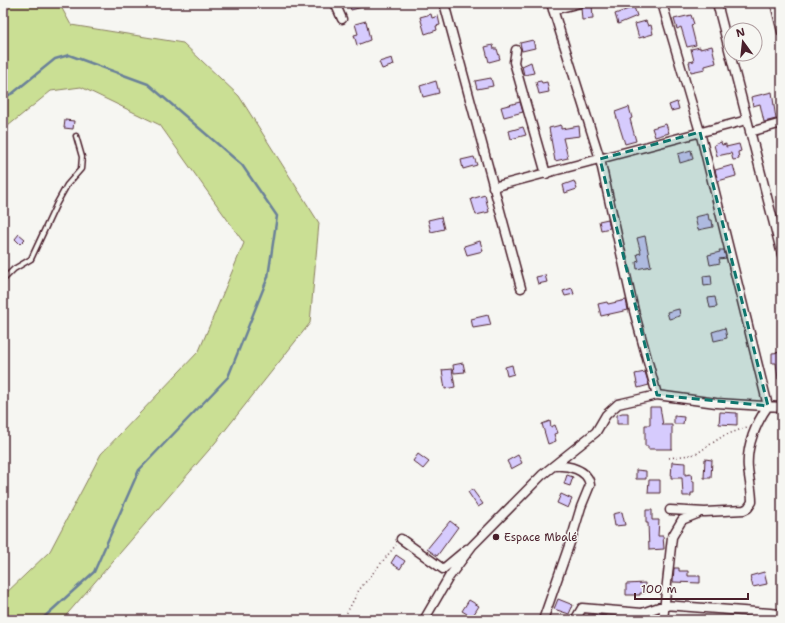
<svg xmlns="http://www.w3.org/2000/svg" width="785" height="623" viewBox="0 0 785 623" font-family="'Shantell Sans',sans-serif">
<rect width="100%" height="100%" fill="#f6f6f2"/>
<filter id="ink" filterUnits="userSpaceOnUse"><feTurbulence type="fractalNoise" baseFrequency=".025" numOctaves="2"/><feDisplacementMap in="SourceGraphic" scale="8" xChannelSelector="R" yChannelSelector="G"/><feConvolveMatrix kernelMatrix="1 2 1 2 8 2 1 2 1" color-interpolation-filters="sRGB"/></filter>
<g filter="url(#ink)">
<path fill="#cadf94" stroke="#8a7f60" d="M3 3H59L71 25 183 43 239 96 319 223 310 323 215 443 62 620H3V596L50 551 101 454 199 351 244 243 160 125 81 87 51 91 3 130Z"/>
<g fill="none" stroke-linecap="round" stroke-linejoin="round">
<path stroke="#6b8199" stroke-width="2.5" d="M3 98 13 93 55 59 69 55 148 84 242 165 277 216 268 277 228 377 139 470 94 572 41 620"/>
</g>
<path fill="#d6cbfd" stroke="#4a1f2b" d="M349 3H370V5L351 10Z
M592 4 593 19 582 20 581 8 585 5Z
M634 7 637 16 618 24 615 14Z
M431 14 432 18 438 16 440 25 436 26 437 30 425 34 420 17Z
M691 15 694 24 691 25 696 45 687 47 681 27 677 29 674 19Z
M366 21 370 40 357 45 354 35 358 34 355 24Z
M646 21 648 26 651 25 653 34 639 38 635 24Z
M533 40 535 48 522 51 520 43Z
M493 45 494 49H497L500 59 489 62 485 47Z
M712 46 716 63 705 66V69L691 72 689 62 694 61 691 49 700 47V49Z
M392 58 394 65 382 69 379 62Z
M531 62 534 73 524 75 522 66Z
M491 78 493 86 477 89 475 81Z
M436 81 439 93 423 97 420 86Z
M541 81 542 83 547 82 549 92 539 94 536 82Z
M772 92 776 119 764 122 760 104 753 106 751 97Z
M520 102 523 112 504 117 501 107Z
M677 102 679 109 671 111 669 105Z
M629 107 632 118 630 119 636 141 625 144 615 112Z
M65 120 74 121 73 129 64 128Z
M666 124 669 133 655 137 652 128Z
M561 125V129L579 126 580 136 563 138 568 158 555 161 549 128Z
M523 127 526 135 511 139 509 131Z
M721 142 722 145 726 144V147L739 144 741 151 738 152 739 159 733 160 731 153 717 156 714 145Z
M691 150 693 159 680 163 678 154Z
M474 157 477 165 463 169 461 160Z
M733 165 736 176 718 181 715 170Z
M574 181 577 189 565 193 563 185Z
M485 195 489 212 476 215 471 199Z
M708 214 709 220H712L713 227 698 230 695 217Z
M441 217 444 229 431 232 428 220Z
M608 219 610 228 601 230 599 221Z
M19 234 25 239 20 244 15 239Z
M645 236 651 266 637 269 636 262 639 261 637 254 641 253 637 238Z
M480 241 483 251 467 255 464 246Z
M719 250H724L726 258 719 259 720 263 710 265 708 255 720 252Z
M545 275 547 282 538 284 536 277Z
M711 275 712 285 704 286 703 276Z
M572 288 574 294 565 296 563 291Z
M715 297 717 307 710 308 708 298Z
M626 300 628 310 601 316 598 304 607 302 608 304Z
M679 309 680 316 669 319 667 312Z
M488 315 491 325 473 328 471 319Z
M725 328 727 338 714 341 712 332Z
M782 352V379H778L776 363H772V353Z
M463 363 465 372 454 373 453 365Z
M512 365 514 374 507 376 505 367Z
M452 369 455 387 445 389 442 370Z
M645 372 649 385 638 388 635 374Z
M650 407H660L663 425H672V449H648V446H645V425H650Z
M720 412 737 413V425L719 424Z
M622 413H628V424H617V415Z
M674 416 684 417 683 424H674Z
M550 421 551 427 555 425 558 433 554 434 556 441 548 444 542 424Z
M418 454 429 462 423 469 413 461Z
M518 455 522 463 511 469 507 461Z
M705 459 712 460 711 478H704Z
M672 462 685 463V475L691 474 692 481H694V493H691V496H683L682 478H671Z
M636 470 646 471V479H636Z
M567 475 573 477 570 486 564 484Z
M649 480H660V493H648Z
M472 489 483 504 478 507 468 492Z
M561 494 572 499 568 508 557 503Z
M646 510H652V520H659L658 536H663L664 549 649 550 648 523H646Z
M622 512 625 525 615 526 613 514Z
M450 521 458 527 437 556 427 549Z
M396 555 405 561 400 569 391 563Z
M674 568H679V571H688V576H700V583L673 582Z
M764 572 767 584 753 587 750 576Z
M645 583V593H640V595H626V584Z
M558 599 573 605 569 614 554 609Z
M469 600 479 606 472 617 462 611Z
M589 614 606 616V620H588Z"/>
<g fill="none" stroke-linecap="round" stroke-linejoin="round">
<g stroke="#4a1f2b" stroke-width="7">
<path id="service" d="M3 280 14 269 31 259 57 203 67 185 81 169 82 157 76 136"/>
</g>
<g stroke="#4a1f2b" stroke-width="11">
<path id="minor" d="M335 3 342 19
M444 3 521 288
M551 3 600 159 634 311 657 395
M662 3 700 132 768 406C756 423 746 446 748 468 749 479 752 490 752 502L748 508 744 510 705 512 670 510
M717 3 782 255
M775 3 782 32
M553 10 580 3
M516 50 514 62 546 174
M750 132 782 123
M493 187 747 120
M401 539 443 569 467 549
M424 620 449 577 472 546 542 475 596 432 606 415 618 404 657 395 716 403 782 407
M543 620 572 537 581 507 590 485C588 469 567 465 554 466
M575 620 582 608 642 613 665 605 782 614
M663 620 672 537 682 520 697 514"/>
</g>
<path stroke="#4a1f2b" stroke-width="1.5" stroke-dasharray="1 3" stroke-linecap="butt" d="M669 458 696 454 723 436 747 427
M343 620 359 590 396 545"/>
<use href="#service" stroke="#f6f6f2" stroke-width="4"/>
<use href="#minor" stroke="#f6f6f2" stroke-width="8"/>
</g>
</g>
<path fill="#0f766e" fill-opacity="0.2" stroke="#0f766e" stroke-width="3" stroke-dasharray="8 5" stroke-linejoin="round" d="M700 132 768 406 657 395 600 159Z"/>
<circle fill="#4a1f2b" stroke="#f6f6f2" stroke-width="1.5" cx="496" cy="537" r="4"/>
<g text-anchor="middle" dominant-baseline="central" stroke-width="3" stroke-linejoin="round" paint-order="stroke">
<g font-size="11" fill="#4a1f2b" stroke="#f6f6f2" text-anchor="start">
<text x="504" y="537">Espace Mbalé</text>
</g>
</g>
<rect width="785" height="623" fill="none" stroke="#f6f6f2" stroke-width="16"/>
<rect x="8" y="8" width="769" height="607" fill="none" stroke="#4a1f2b" stroke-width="1.5" filter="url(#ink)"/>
<g transform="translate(743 42) rotate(345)"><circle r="19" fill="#f6f6f2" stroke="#b1a0a2"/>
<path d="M0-3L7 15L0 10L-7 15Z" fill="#4a1f2b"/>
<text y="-6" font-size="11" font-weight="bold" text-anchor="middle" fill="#4a1f2b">N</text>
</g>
<path d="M635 593v6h113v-6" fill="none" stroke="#4a1f2b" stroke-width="2"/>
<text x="641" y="593" font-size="12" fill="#4a1f2b" stroke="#f6f6f2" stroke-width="3" paint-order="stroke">100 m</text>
</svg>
